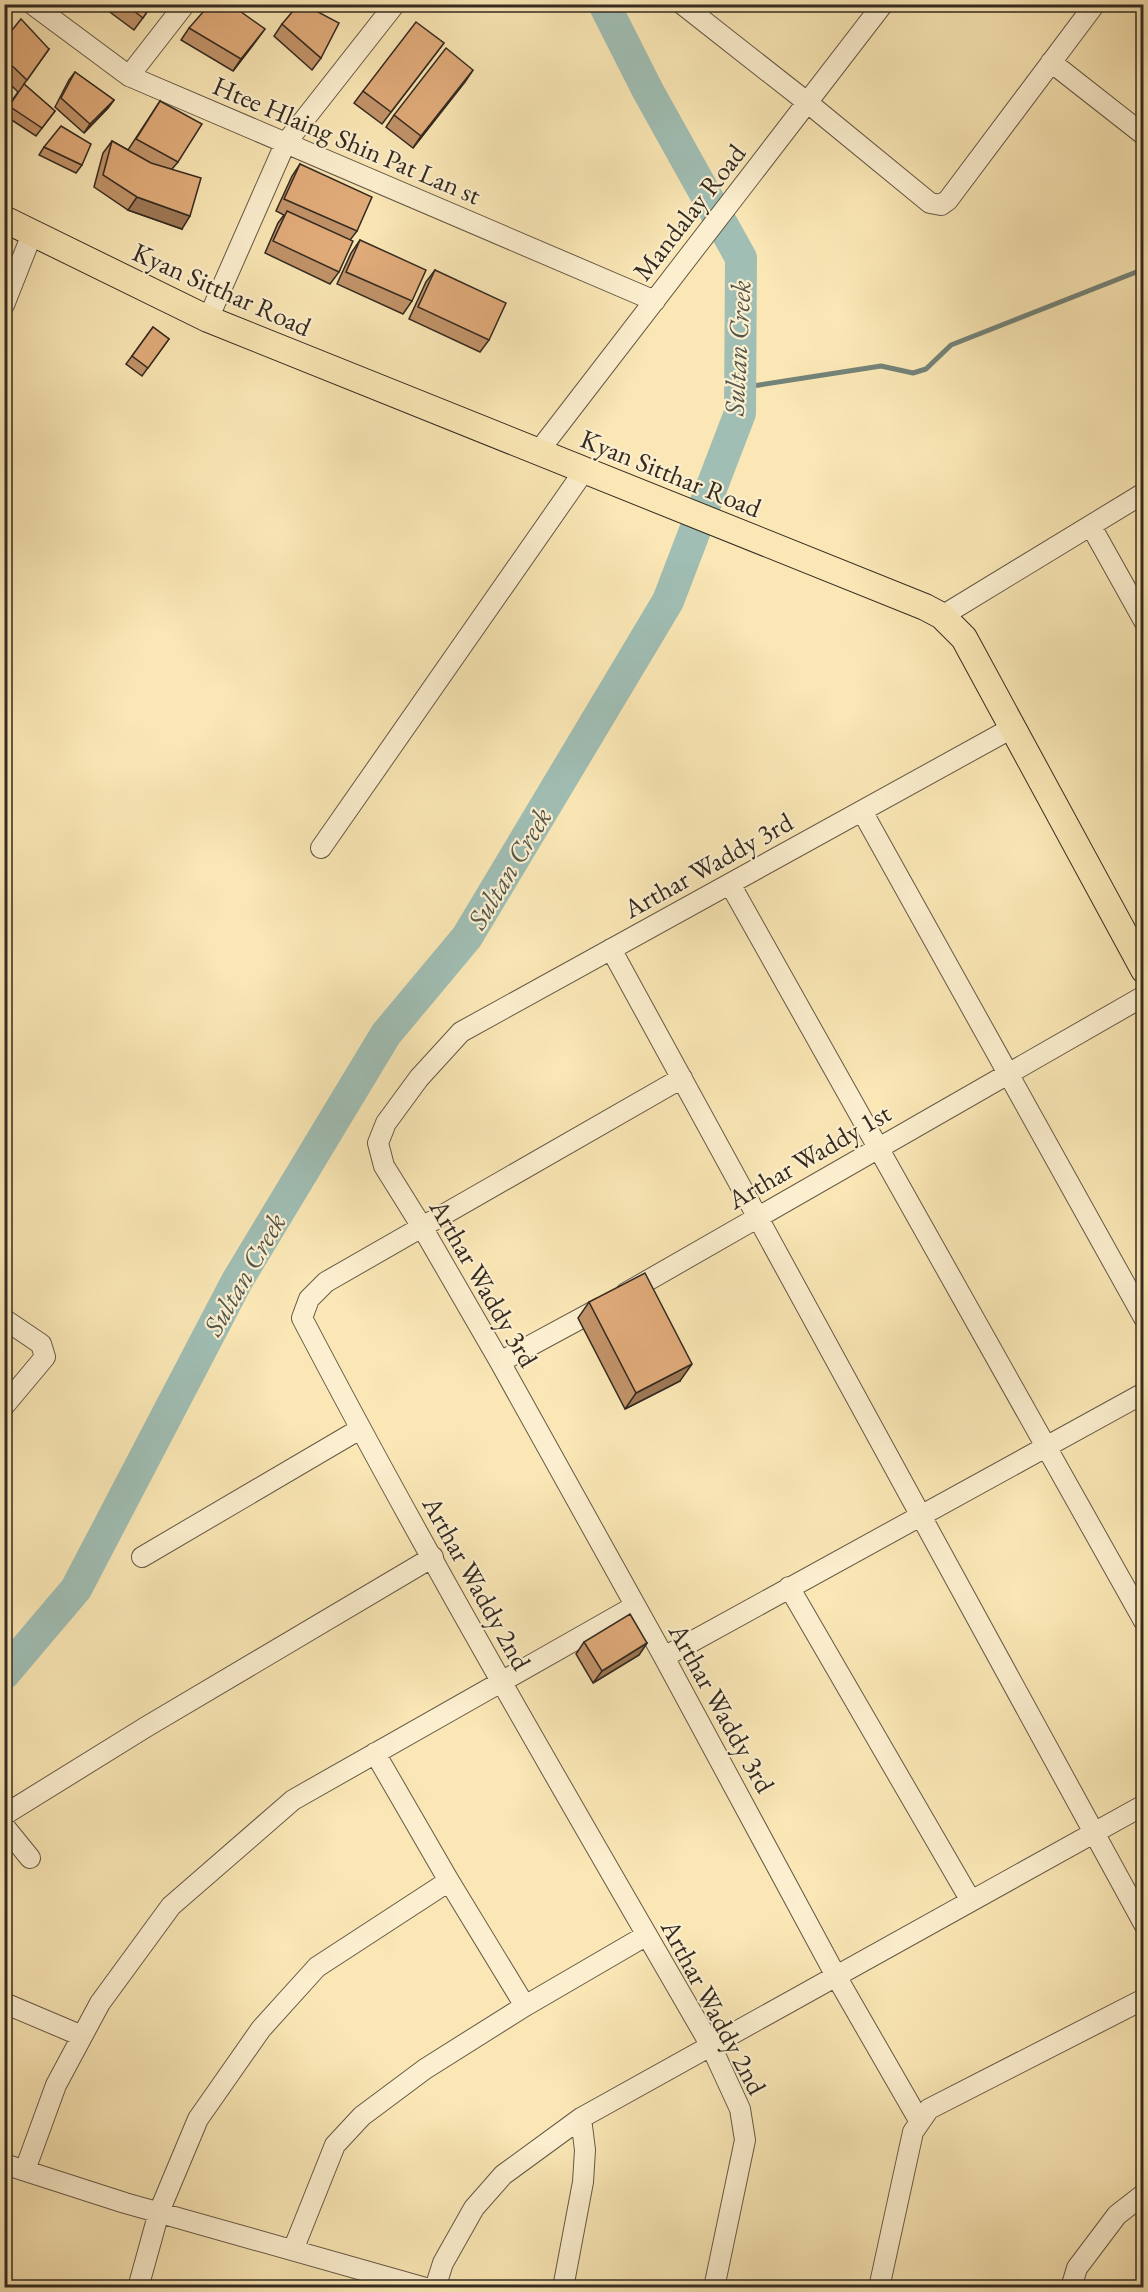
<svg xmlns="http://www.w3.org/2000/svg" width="1148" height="2292" viewBox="0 0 1148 2292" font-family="'EB Garamond',serif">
<rect width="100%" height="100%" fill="#fae7b5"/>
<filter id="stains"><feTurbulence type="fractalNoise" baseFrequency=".00333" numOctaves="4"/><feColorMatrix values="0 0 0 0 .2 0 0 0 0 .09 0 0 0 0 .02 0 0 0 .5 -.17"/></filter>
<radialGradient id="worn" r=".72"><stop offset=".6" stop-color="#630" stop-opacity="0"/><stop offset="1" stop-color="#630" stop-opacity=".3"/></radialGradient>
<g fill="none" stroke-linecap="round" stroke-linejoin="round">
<path stroke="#748379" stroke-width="5" d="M740 388 881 366 913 373 926 369 951 345 1144 269"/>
<path stroke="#a0beb4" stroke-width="32" d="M4 1674 76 1589 237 1281 386 1034 467 937 668 601 740 413 741 258 648 91 604 4"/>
<g stroke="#655946" stroke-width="22">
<path id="minor" d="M32 4 129 76 655 301
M682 4 808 103 930 203 941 205 948 200 1095 4
M1051 62 1144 135
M129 76 185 4
M4 305 32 234
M208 319 285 144 395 4
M538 452 883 4
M1091 526 1144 621
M942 616 1144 493
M862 811 1144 1318
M321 848 584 471
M730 884 1144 1621
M611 949 1144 1924
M682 1078 326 1282 309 1299 302 1318C431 1565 572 1805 711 2046L740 2109 745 2140 714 2288
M626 1293 1144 996
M4 1319 41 1344 45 1357 4 1406
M500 1362 600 1308
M142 1557 360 1429
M789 1587 971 1901
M664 1657 1144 1393
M375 1753 449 1881 525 2006
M4 1815 146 1727 433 1557
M4 1826 30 1858
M4 2003 82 2036
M920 2122 836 1976 664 1657 500 1362 422 1227 384 1166 378 1143 386 1123 419 1078 461 1032 1012 728
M4 2164 125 2203 426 2288
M25 2170 56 2085 100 2003 171 1906 293 1800 635 1606
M293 2250 335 2145 362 2116 425 2069 525 2006 647 1935
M138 2288 159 2212 198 2119 261 2029 317 1967 449 1881
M435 2288 443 2263 474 2208 503 2175 581 2118 1144 1805
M563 2288 583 2182 585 2150 581 2118
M879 2288 913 2132 929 2109 1144 1999
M1071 2288 1077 2268 1117 2215 1144 2194"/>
</g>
<g stroke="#332a21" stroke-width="28">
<path id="major" d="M4 219 208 319 925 607 942 616 964 638 1144 970"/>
</g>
<use href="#minor" stroke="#fcefcf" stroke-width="20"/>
<use href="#major" stroke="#fae7b5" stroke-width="26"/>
</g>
<path fill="#c29369" stroke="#332a21" stroke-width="1.5" d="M69 4H78L74 9Z
M99 4H153L134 30Z
M326 4H337L333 10Z
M282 24 321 58 312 70 274 36Z
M189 28 256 41 233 71 181 40Z
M4 40 49 49 24 84 55 111 36 136 4 115V112L18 92 4 78Z
M444 43 382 124 354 103 363 91Z
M473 70 413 148 386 127 394 115Z
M75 72 114 100 108 108 84 133 55 107 69 80Z
M160 101 178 162 172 169 182 229 128 210 94 187 103 153 112 141 128 150Z
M44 147 82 165 76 173 39 155Z
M300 164 357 231 350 240 339 272 330 284 265 253 278 223 284 215 276 211 292 176Z
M360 240 412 301 403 314 337 284 351 253Z
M435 270 489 340 480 352 409 319 426 282Z
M153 327 169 339 142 376 126 364Z
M589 1302 680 1381 625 1409 578 1318Z
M584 1642 647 1643 639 1655 593 1683 576 1654Z"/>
<path fill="#9e7855" stroke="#332a21" stroke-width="1.5" d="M265 29 256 41 233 71 241 59Z
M473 70 465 82 413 148 421 136Z
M114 100 108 108 84 133 90 124Z
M137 197 190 216 182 229 128 210Z
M692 1364 680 1381 625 1409 636 1393Z
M647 1643 639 1655 593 1683 602 1671Z"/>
<path fill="#e1ab7a" stroke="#332a21" stroke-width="1.5" d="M125 4H152L143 18Z
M210 4H230L265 29 241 59 189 28Z
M299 4H303L339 23 321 58 282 24Z
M21 19 49 49 27 80 4 58V40Z
M416 22 444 43 391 112 363 91Z
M446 48 473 70 421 136 394 115Z
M75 72 114 100 90 124 61 98Z
M24 84 55 111 42 128 9 106Z
M160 101 202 124 178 162 136 139Z
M61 126 91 144 82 165 44 147Z
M112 141 151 163 201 178 190 216 137 197 103 175Z
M300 164 372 197 357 231 284 199Z
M287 211 353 241 339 272 273 241Z
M360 240 426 270 412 301 346 272Z
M435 270 506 303 489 340 418 307Z
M153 327 169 339 148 368 132 356Z
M645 1273 692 1364 636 1393 589 1302Z
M630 1614 647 1643 602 1671 584 1642Z"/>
<g text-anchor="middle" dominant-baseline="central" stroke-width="4.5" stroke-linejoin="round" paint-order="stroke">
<g font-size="27" fill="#332a21" stroke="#fcefcf">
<text transform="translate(347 140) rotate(23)">Htee Hlaing Shin Pat Lan st</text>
<text transform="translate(689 212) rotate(-52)">Mandalay Road</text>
<text transform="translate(222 289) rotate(24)">Kyan Sitthar Road</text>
<text transform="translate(671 473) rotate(22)">Kyan Sitthar Road</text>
<text transform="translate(708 865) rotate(-29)">Arthar Waddy 3rd</text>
<text transform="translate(809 1156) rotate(-30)">Arthar Waddy 1st</text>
<text transform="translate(484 1283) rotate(60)">Arthar Waddy 3rd</text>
<text transform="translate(477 1583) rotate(61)">Arthar Waddy 2nd</text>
<text transform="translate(722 1708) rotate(61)">Arthar Waddy 3rd</text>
<text transform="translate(714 2007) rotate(62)">Arthar Waddy 2nd</text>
</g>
<g font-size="28" font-style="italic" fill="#54564d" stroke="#fcefcf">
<text transform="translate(737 348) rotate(-87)">Sultan Creek</text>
<text transform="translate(509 868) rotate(-59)">Sultan Creek</text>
<text transform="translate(244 1274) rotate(-60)">Sultan Creek</text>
</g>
</g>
<rect width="1148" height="2292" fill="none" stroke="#fae7b5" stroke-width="24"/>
<rect x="6" y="6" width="1136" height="2280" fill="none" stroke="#332a21" stroke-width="3"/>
<rect x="12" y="12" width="1124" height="2268" fill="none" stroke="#332a21" stroke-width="1.5"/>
<rect width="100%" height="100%" filter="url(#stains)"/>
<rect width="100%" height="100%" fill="url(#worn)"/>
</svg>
